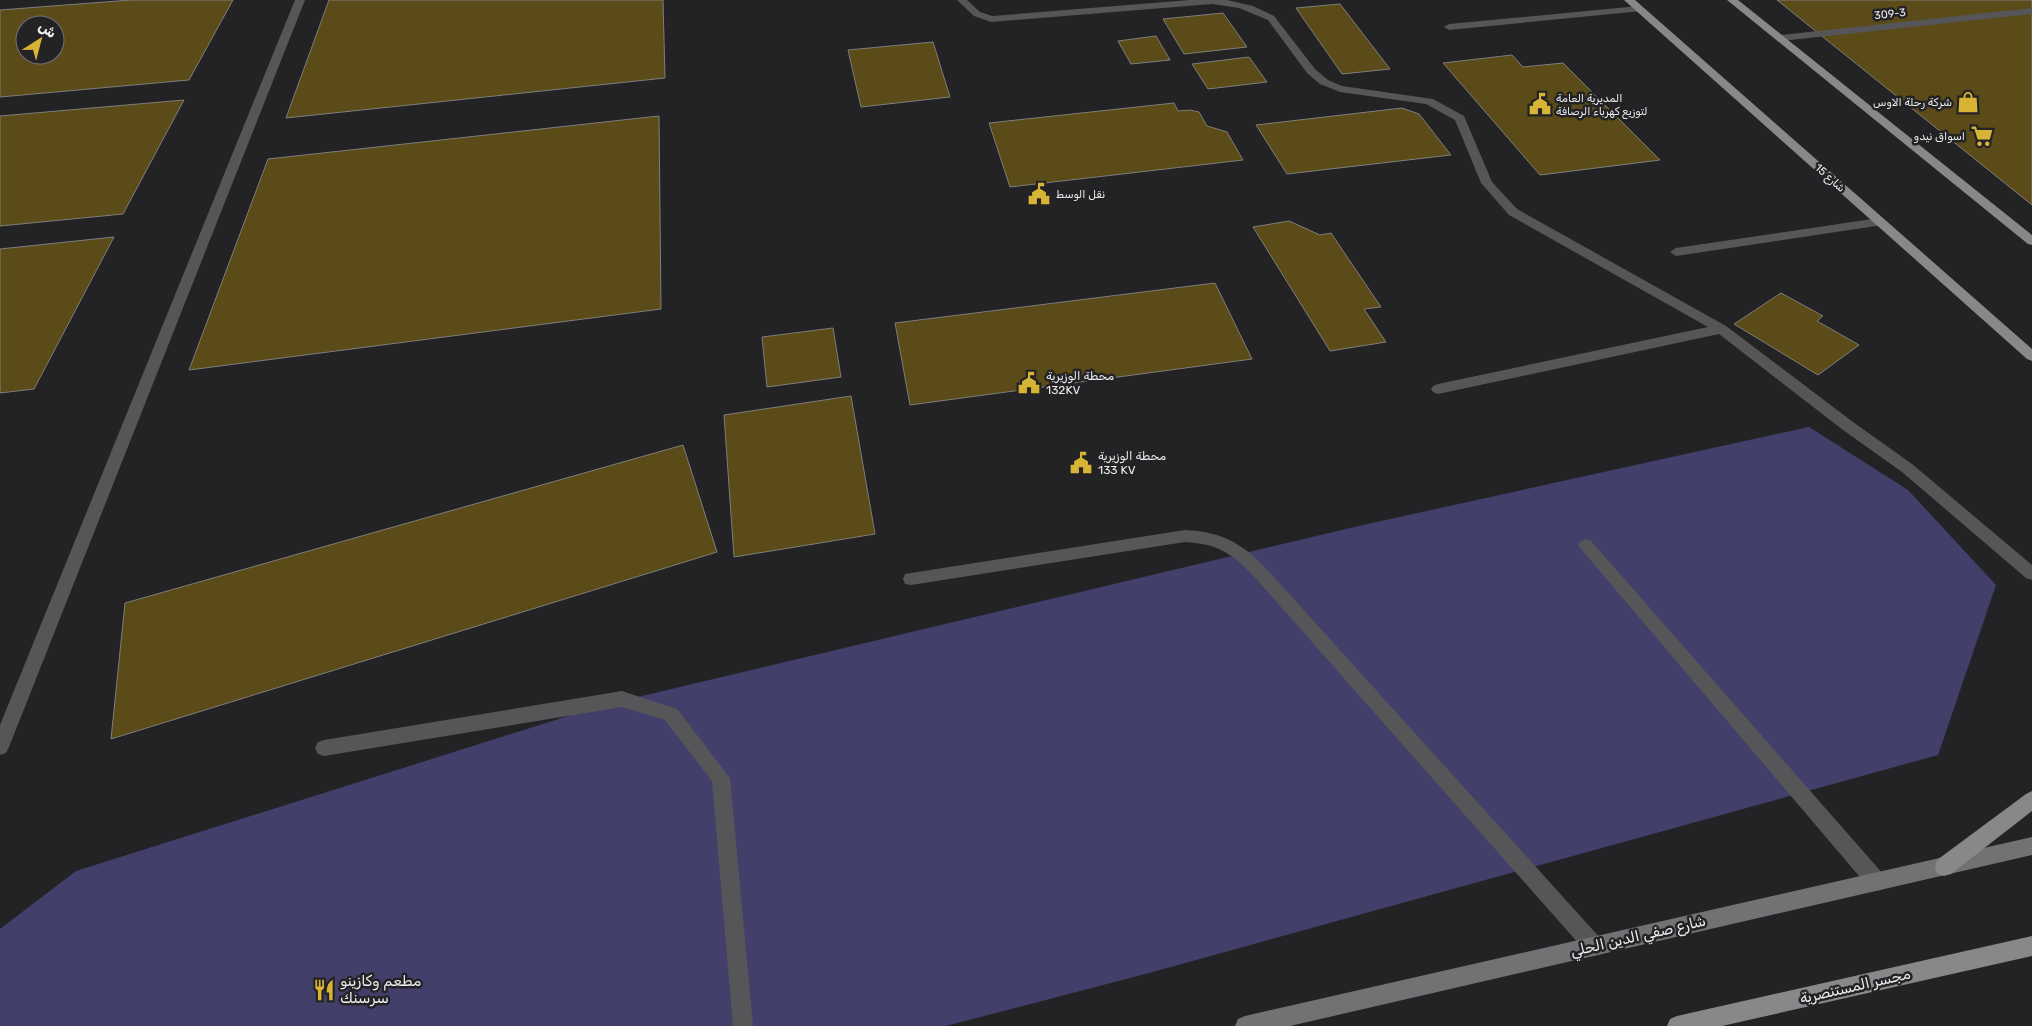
<svg xmlns="http://www.w3.org/2000/svg" width="2032" height="1026" viewBox="0 0 2032 1026" font-family="Rubik,Cairo,sans-serif">
<rect width="100%" height="100%" fill="#232326"/>
<path fill="#42406b" d="M1809 427 1908 490 1996 585 1938 755 1149 973 946 1026H0V929L76 871 600 706 1363 525Z"/>
<path fill="#5a4b19" stroke="#7f7e7a" fill-rule="evenodd" d="M131 0H233L189 80 0 97V10ZM25 25H55V55H25Z
M329 0H663L665 78 286 118Z
M1777 0H2032V205Z
M1340 4 1390 69 1342 74 1296 8Z
M1223 13 1247 47 1184 54 1163 19Z
M1156 36 1170 60 1131 64 1118 41Z
M933 42 950 97 861 107 848 50Z
M1512 55 1523 67 1563 63 1660 160 1540 175 1443 63Z
M1249 57 1267 82 1208 89 1192 64Z
M184 100 123 214 0 226V116Z
M1174 103 1178 111 1190 110 1199 112 1207 126 1227 132 1243 160 1010 187 989 123Z
M1402 108 1419 114 1451 155 1287 174 1256 125Z
M659 116 661 309 189 370 268 159Z
M1289 221 1320 235 1331 233 1381 307 1364 309 1386 342 1330 351 1253 227Z
M114 237 34 389 0 393V249Z
M1215 283 1252 359 910 405 895 323Z
M1781 293 1823 316 1817 321 1859 345 1818 375 1734 324Z
M833 328 841 377 767 387 762 337Z
M851 396 875 534 734 557 724 415Z
M683 445 717 552 111 739 125 603Z"/>
<g fill="none" stroke-linecap="round" stroke-linejoin="round">
<path fill="#565658" fill-rule="evenodd" d="M295 0H305L9 747 6 753 0 755V725Z
M957 0H967L980 12 992 16 1190 0H1227L1253 6 1274 16 1315 69 1328 80 1342 86 1433 99 1464 116 1492 182 1517 209 1726 326 1853 422 1912 464 2032 565V580L2026 578 1902 472 1843 430 1719 334 1438 394 1433 392 1431 389 1433 386 1438 384 1708 327 1509 215 1481 183 1455 120 1426 104 1340 92 1320 84 1307 73 1268 20 1239 8 1212 4 991 22 974 16Z
M1639 6 1644 9 1642 11 1449 30 1444 27 1449 24Z
M1879 218 1883 219 1885 222 1883 225 1676 256 1670 252 1676 248Z
M1185 530C1219 532 1237 540 1262 564L1601 939 1604 946 1601 953 1594 956 1587 953 1250 572C1228 551 1216 544 1185 542L911 585 905 584 903 579 905 574 911 573Z
M1586 539 1591 541 1884 875 1887 882 1884 889 1877 891 1870 889 1581 549 1578 545 1581 541Z
M622 691 677 709 730 778 753 1026H733L712 781 665 720 622 707 324 756 318 754 315 748 318 742 324 740Z"/>
<path fill="#565658" fill-rule="evenodd" d="M2032 8V14L1781 41 1776 38 1781 35Z"/>
<path fill="#727275" fill-rule="evenodd" d="M2032 837V855L1290 1026H1235L1238 1019 1245 1016Z"/>
<path fill="#88888b" fill-rule="evenodd" d="M1624 0H1635L2032 349V361L2027 359Z
M1727 0H1738L2032 235V245L2028 244Z
M2032 791V811L1951 874 1944 876 1937 874 1935 867 1937 860 2026 794Z
M2032 936V956L1722 1026H1667L1670 1019 1677 1016Z"/>
</g>
<defs>
<g id="shop-bare" transform="scale(1.725)"><path d="M-5-2.5h2.3a2.7 3.5 0 0 1 5.4 0H5L5.5 6h-11ZM-1.5-2.5h3a1.5 2.3 0 0 0-3 0Z" fill="#d7b434" stroke="#232326" stroke-width="2.5" paint-order="stroke"/></g>
<g id="civic-bare" transform="scale(1.725)"><path d="M-.6-6.5H3V-4.5H.6V-3L4-1V1h2V6H-6V1h2V-1L-.6-3ZM-1.2 2.5V6h2.4V2.5Z" fill="#d7b434" stroke="#232326" stroke-width="2.5" paint-order="stroke"/></g>
<g id="supermarket-bare" transform="scale(1.725)"><path d="M-6-5.5h2.5l.6 2H6L4.5 2H-2.5L-4.4-4H-6ZM-1.5 3.2a1.3 1.3 0 1 0 .1 0ZM3 3.2a1.3 1.3 0 1 0 .1 0Z" fill="#d7b434" stroke="#232326" stroke-width="2.5" paint-order="stroke"/></g>
<g id="restaurant-bare" transform="scale(1.725)"><path d="M-5-6h1v4h1v-4h1v4h1v-4h1v5L-1.5 .5V6h-2V.5L-5-1ZM5-6V6H3V1.5H1.5Q1.5-4 5-6Z" fill="#d7b434" stroke="#232326" stroke-width="2.5" paint-order="stroke"/></g>
</defs>
<g fill-rule="evenodd">
<use href="#shop-bare" x="1968" y="102"/>
<use href="#civic-bare" x="1540" y="104"/>
<use href="#supermarket-bare" x="1982" y="136"/>
<use href="#civic-bare" x="1039" y="194"/>
<use href="#civic-bare" x="1029" y="383"/>
<use href="#civic-bare" x="1081" y="463"/>
<use href="#restaurant-bare" x="324" y="990"/>
</g>
<g text-anchor="middle" dominant-baseline="central" stroke-width="5" stroke-linejoin="round" paint-order="stroke">
<g font-size="11" fill="#ececee" stroke="#232326">
<text transform="translate(1890 14) rotate(-6)">309-3</text>
<text transform="translate(1830 178) rotate(42)">شارع 15</text>
</g>
<g font-size="11" fill="#ececee" stroke="#232326" text-anchor="start">
<text x="1556" y="98">المديرية العامة<tspan x="1556" dy="13">لتوزيع كهرباء الرصافة</tspan></text>
<text x="1952" y="102" text-anchor="end">شركة رحلة الاوس</text>
<text x="1965" y="136" text-anchor="end">اسواق نيدو</text>
<text x="1056" y="194">نقل الوسط</text>
</g>
<g font-size="12" fill="#ececee" stroke="#232326" text-anchor="start">
<text x="1046" y="376">محطة الوزيرية<tspan x="1046" dy="14">132KV</tspan></text>
<text x="1098" y="456">محطة الوزيرية<tspan x="1098" dy="14">133 KV</tspan></text>
</g>
<g font-size="15" fill="#ececee" stroke="#232326">
<text transform="translate(1638 936) rotate(-13)">شارع صفي الدين الحلي</text>
<text transform="translate(1855 986) rotate(-13)">مجسر المستنصرية</text>
</g>
<g font-size="15" fill="#ececee" stroke="#232326" text-anchor="start">
<text x="340" y="981">مطعم وكازينو<tspan x="340" dy="17">سرسنك</tspan></text>
</g>
</g>
<g transform="translate(40 40) rotate(36)"><circle r="24" fill="#232326" stroke="#737376"/>
<path d="M0-4L9 19L0 12L-9 19Z" fill="#d7b434"/>
<text y="-8" font-size="14" font-weight="bold" text-anchor="middle" fill="#ececee">ش</text>
</g>
</svg>
